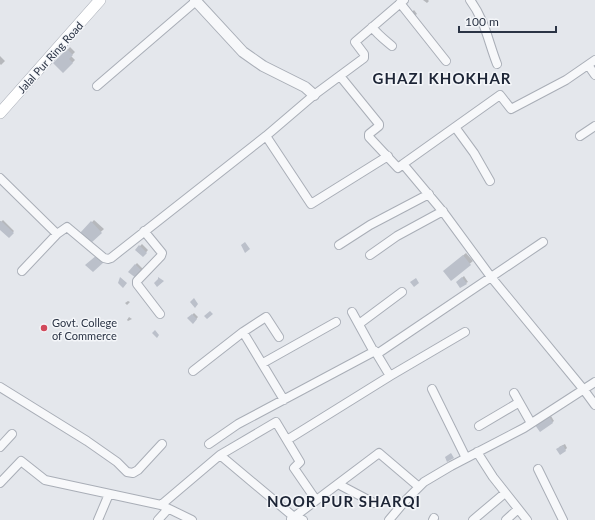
<svg xmlns="http://www.w3.org/2000/svg" width="595" height="520" viewBox="0 0 595 520" font-family="Lato,sans-serif">
<rect width="100%" height="100%" fill="#e4e7ec"/>
<path fill="#0003" d="M423 0H428L429 1 427 3Z
M414 10 417 14 414 16 411 13Z
M70 47 75 52 71 56 75 60 63 72 55 63Z
M0 56 5 61 1 65 0 64Z
M3 220 14 231 9 237 0 229V223Z
M94 220 104 229 91 241 82 233Z
M142 244 148 250 143 256 136 250Z
M466 253 473 261 451 280 447 269Z
M137 263 143 269 136 277 130 271Z
M464 276 468 282 466 283 457 282Z
M128 301 130 302 127 305 125 303Z
M194 313 198 317 193 323 189 318Z
M129 317 132 319 128 321 127 320Z
M551 416 554 421 540 431 538 424Z
M565 444 567 448 561 454 559 447Z"/>
<path fill="#bbc0ca" d="M67 49 73 55 69 59 73 63 63 73 53 63Z
M0 221H1L14 233 9 238 0 230Z
M91 221 102 233 91 243 80 233Z
M245 242 250 249 245 253 241 245Z
M139 245 147 253 143 257 135 250Z
M97 255 104 262 93 272 85 265Z
M463 255 471 265 451 281 443 271Z
M135 264 142 271 136 278 128 272Z
M120 277 127 283 123 288 118 283Z
M158 277 164 281 157 287 154 283 158 279Z
M462 277 467 284 460 288 456 282Z
M416 278 419 283 414 287 410 282Z
M194 298 198 304 195 308 190 302Z
M210 311 213 314 207 319 204 316Z
M192 314 197 319 193 324 187 318Z
M155 330 159 335 157 338 152 333Z
M549 416 553 423 540 432 535 425Z
M563 445 566 451 560 455 556 449Z
M451 453 454 458 447 462 445 457Z"/>
<g fill="none" stroke-linecap="round" stroke-linejoin="round">
<g stroke="#a9aeb7" stroke-width="10">
<path id="minor" d="M470 0C485 20 488 41 497 64
M400 3 446 61
M372 27C378 35 385 40 392 46
M588 65 595 75
M340 76 379 124V126L369 134V137L398 168 403 164 444 213 491 277 584 390 595 405
M97 86 196 1
M455 127 474 153 490 181
M266 136 311 204 388 156
M580 136 595 126
M403 164 500 95 511 109 566 80 595 60
M0 178 57 234
M144 231 162 253 161 256 137 281V284L160 314
M339 245 370 225 429 194
M370 255 397 236 443 211
M22 271 57 234 67 227 104 258 108 259 111 258 266 136 314 95 364 58V54L355 42 404 0
M352 312 374 352
M359 324 402 292
M243 332 284 400
M377 354 543 242
M263 363 336 322
M193 371 243 332 266 317 279 337
M0 387 87 441 117 462 127 472 133 473 138 470 162 444
M432 389 466 458
M514 393 531 423
M479 426 518 403
M287 440 390 376 465 332
M209 444 238 424 375 351 390 376
M0 447 12 434
M477 452 493 477 527 520
M220 455 294 517 379 453 419 487
M538 469 563 520
M0 483 21 461 45 480 161 505 192 520
M338 484 374 503
M161 505 220 455 276 422 300 462 294 468 316 500
M291 519 294 517 303 520
M98 520 109 494
M158 520 168 509
M389 520 405 501 424 482 451 466 524 428 595 382
M433 520 434 518
M473 520 505 493
M506 520 518 509"/>
</g>
<g stroke="#a9aeb7" stroke-width="12">
<path id="tertiary" d="M195 0 243 52 263 66 305 87 314 95"/>
</g>
<g stroke="#a9aeb7" stroke-width="12">
<path id="secondary" d="M0 113 100 0"/>
</g>
<use href="#minor" stroke="#f7f8fa" stroke-width="8"/>
<use href="#tertiary" stroke="#f7f8fa" stroke-width="10"/>
<use href="#secondary" stroke="#fff" stroke-width="11"/>
</g>
<circle fill="#d1495b" stroke="#f4f6f9" stroke-width="1.5" cx="44" cy="328" r="4"/>
<g text-anchor="middle" dominant-baseline="central" stroke-width="3" stroke-linejoin="round" paint-order="stroke">
<g font-size="11" fill="#2b3445" stroke="#f4f6f9">
<text transform="translate(50 57) rotate(-48)">Jalal Pur Ring Road</text>
</g>
<g font-size="11" fill="#2b3445" stroke="#f4f6f9" text-anchor="start">
<text x="52" y="322">Govt. College<tspan x="52" dy="13">of Commerce</tspan></text>
</g>
<g font-size="15" font-weight="bold" letter-spacing="1" fill="#1d2536" stroke="#f4f6f9">
<text x="442" y="78">GHAZI KHOKHAR</text>
<text x="344" y="501">NOOR PUR SHARQI</text>
</g>
</g>
<path d="M459 26v6h97v-6" fill="none" stroke="#2b3445" stroke-width="2"/>
<text x="465" y="26" font-size="12" fill="#2b3445" stroke="#f4f6f9" stroke-width="3" paint-order="stroke">100 m</text>
</svg>
